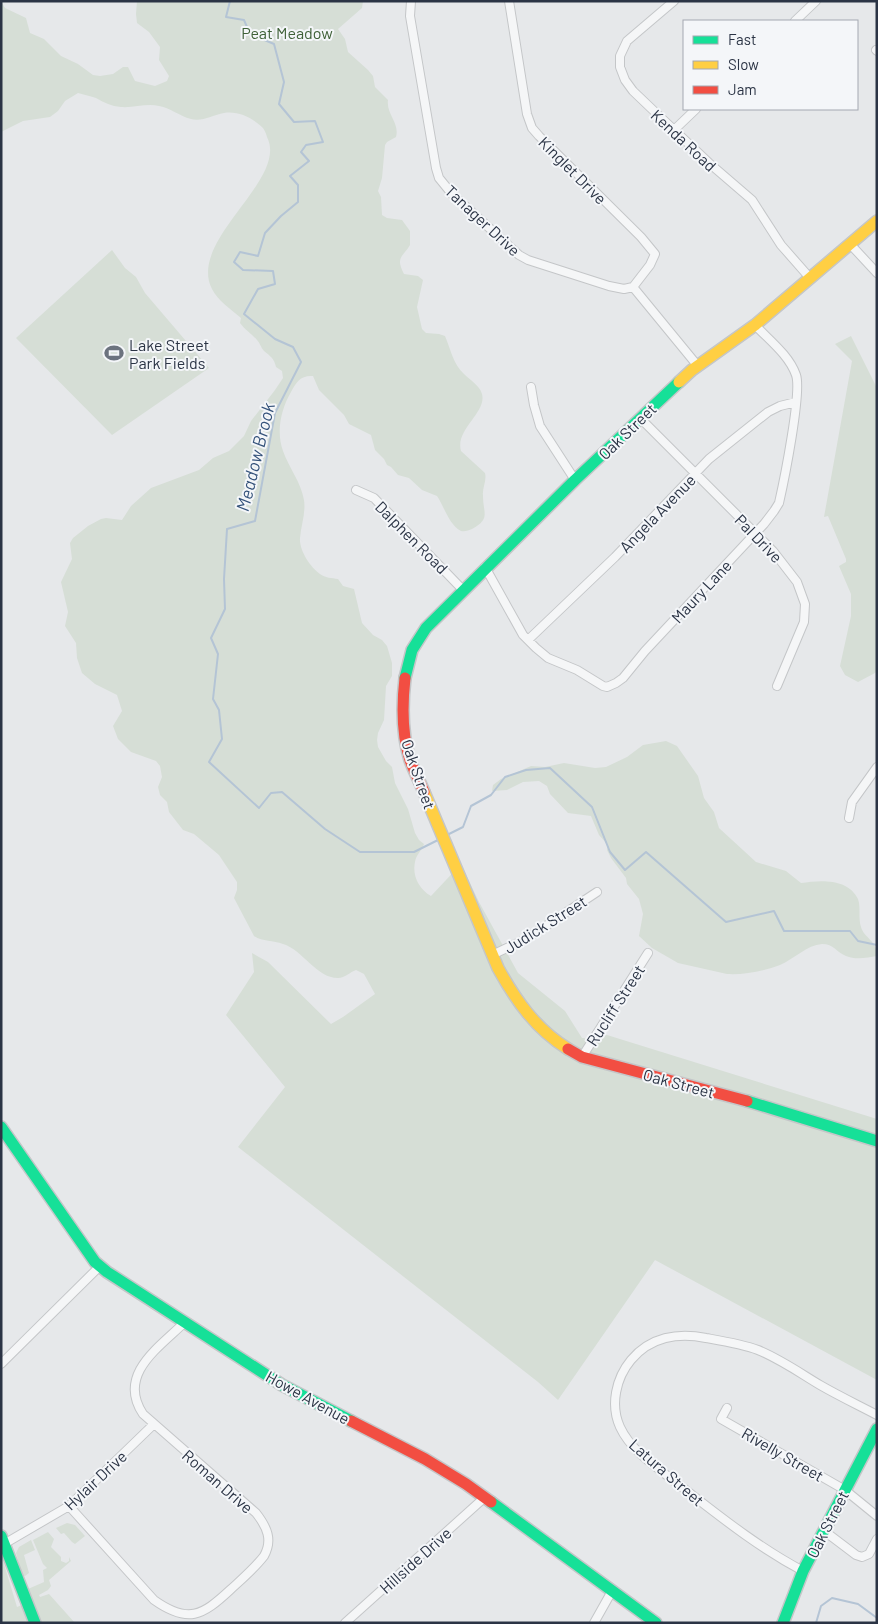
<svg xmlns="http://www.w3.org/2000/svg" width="878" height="1624" viewBox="0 0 878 1624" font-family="Barlow,sans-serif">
<rect width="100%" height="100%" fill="#e6e8ea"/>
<path fill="#d6ded6" d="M1 1 5 8 26 18 30 33 44 39 61 56 78 64 93 75 100 76 113 74 123 67H128L135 81 155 86 167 81 169 76 159 60 160 47 149 32 137 23 136 14 137 1H363L362 8 338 29 345 39 348 52 368 70 373 76 375 87 388 100C386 114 400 123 396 137L387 142 385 145 382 178 378 191 381 197 382 215 387 218 402 220 410 231V245C403 257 395 257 404 274L418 276 423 280 417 307 422 329 426 333 439 334 445 336C451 350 453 364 464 374 470 380 480 386 482 394 487 413 455 429 461 451L485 473C487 481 482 488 483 496 483 513 491 519 472 529 469 530 465 532 461 531 449 525 444 506 437 496L422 490 409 478 398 475 391 467 387 465 384 459 375 450 371 435 349 424 344 415 319 390 313 376C301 375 296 382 291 392 281 409 276 432 283 451 289 468 301 482 304 500 306 513 301 525 300 538 299 550 310 567 320 574 325 578 332 578 338 579L343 586 354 589 362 623 373 635 382 640 387 646 392 663V676L386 686 384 720 378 733 377 740 378 747 386 761 392 767 395 783 408 809 415 833 419 840 424 844C422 850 416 855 415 862 412 876 419 889 431 896L461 864 479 902 518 973 565 1011 582 1038 593 1039 607 1035 877 1119V1380L655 1260 558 1400 538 1382 238 1147 285 1087 226 1015 254 972 252 953 268 962 331 1024 343 1017 375 994 364 974 356 970C350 972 345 978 338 978 316 978 303 950 283 944 273 940 263 942 254 936L234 898 237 890V882L219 855 194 834 183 830 169 812 167 802 160 795 158 787 162 777 160 766 156 761 131 752 118 739 113 726 122 711 117 695 95 684 82 673 77 658 76 643 65 626 68 612 61 582 72 559 70 543 73 538 88 526 101 519 106 518 122 520 131 506 151 488 199 470 213 458 229 451 244 436 251 421 275 390 283 378 282 371 276 367C274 358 270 356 264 351 261 348 260 343 257 340 252 334 245 330 240 323L241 318C232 310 217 300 212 289 187 240 289 180 267 137 266 133 264 129 262 127 251 117 238 111 224 113 213 115 202 122 191 119 179 116 171 108 159 106 147 103 134 108 121 107 111 106 105 103 96 98 91 96 84 95 78 93L65 101 58 111 50 117 23 121 1 132Z
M112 250 125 268 136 277 145 293 209 368 112 435 16 338Z
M851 336 877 388V670L875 673 858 682 845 675 840 666 851 616V594L839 566 846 562V559L828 516 824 517 852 361 835 344Z
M666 741 677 746 698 776 704 798 714 812 719 828 756 862 786 871 801 883C820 880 848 878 858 899 861 907 858 918 861 927 864 938 877 940 877 956 867 958 855 960 846 956 836 952 834 944 822 944 807 945 794 959 780 965 764 971 744 975 727 974L678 963 652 948 639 936 643 914 639 899 627 884 626 878 611 858 607 850 608 845 599 835 591 816 568 813 550 794 547 786 539 781 523 782 507 790 492 791 493 785 501 779 531 766 545 767 564 763 595 768 606 767 627 757 643 745Z
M67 1523 75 1525 85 1536 75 1544 72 1542 64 1533 61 1534 56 1528Z
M48 1532 54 1539 51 1547 61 1557V1561L66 1563 69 1561V1557L71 1561 49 1580 51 1586 48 1590 39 1595 40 1597 49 1594 75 1623H1V1554L17 1607 32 1601 28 1589 44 1582 43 1570 47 1568 43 1564 33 1540Z
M31 1540 35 1550 24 1555 29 1573 25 1576 22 1575 16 1553 19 1547Z"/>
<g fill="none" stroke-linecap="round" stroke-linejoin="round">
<path stroke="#b4c4d5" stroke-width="2" d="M230 1 226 17 244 20 250 34 274 44 284 82 279 104 294 122 315 121 323 142 306 145 301 152 309 161 290 176 298 185V202L281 216 265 233 258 256 240 252 234 262 243 270 273 271 275 284 258 289 244 314 275 339 293 347 301 362 275 413 255 521 227 529 224 579 225 609 211 638 218 654 213 699 219 710 222 739 209 762 259 808 271 793 282 792 325 829 360 852H414L438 840
M447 835 463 827 471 806 491 795 505 777 526 770 550 768 592 807 610 852 625 870 646 852 726 922 774 911 784 931H850L858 941 877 945
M816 1623 821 1606 832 1598 858 1604 877 1618"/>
<g stroke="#c4c6c8" stroke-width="10">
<path id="street" d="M411 1 410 16 436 168 439 178 452 194 519 255 528 260 609 286 624 289 633 287 697 365
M509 1 527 114 532 128 539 136 641 237 655 254 650 265 633 287
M674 1 627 41 620 56V67L625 80 633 91 655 112 709 163 752 200 781 245 810 278
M795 21 816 1
M876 50 877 51
M674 130 696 109
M850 244 877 273
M531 387 534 405 540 426 575 480
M640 418 773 551 797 582 805 604 804 622 777 686
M356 490 374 498 463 590
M485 567 523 635 536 648 548 658 577 670 603 686 607 687 616 683 623 678 645 651 764 524 774 511 779 503C784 481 802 392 796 375 789 355 769 340 755 325
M528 640 615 557 709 459 768 412 780 406 796 402
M849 818 852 802 877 767
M492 955 526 939 597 892
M582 1057 648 953
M1 1364 100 1266
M727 1408 721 1419 845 1490 877 1516
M69 1506 154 1600C188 1624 202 1616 230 1590 242 1579 254 1569 264 1556 273 1540 267 1527 256 1513L143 1414C117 1375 158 1348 184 1323
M823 1530 856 1555 862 1557 869 1554 877 1539
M4 1544 69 1506 154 1424
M803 1571C758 1547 722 1518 682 1487 661 1470 632 1453 620 1427 610 1405 616 1378 631 1360 650 1337 678 1332 706 1338 723 1341 742 1344 758 1350 780 1359 800 1373 820 1385 839 1396 858 1405 877 1415
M345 1623 484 1498
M594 1623 612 1591"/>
</g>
<g stroke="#c4c6c8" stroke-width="14">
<path id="fast" d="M405 678 412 650 426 628 575 480 679 382
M747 1101 877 1141
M1 1127 95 1262 107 1272 282 1385 351 1421
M491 1502 656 1623
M1 1536 35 1623
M783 1623 803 1571 877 1429"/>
</g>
<g stroke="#c4c6c8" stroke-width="14">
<path id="slow" d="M679 382 692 370 755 325 877 221
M424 792 498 968C516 1001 536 1029 568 1049"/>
</g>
<g stroke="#c4c6c8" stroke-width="14">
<path id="jam" d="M405 678C402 704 402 735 410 760 414 771 420 782 424 792
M568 1049 582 1057 747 1101
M351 1421 425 1459 466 1484 491 1502"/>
</g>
<use href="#street" stroke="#f5f6f7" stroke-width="8"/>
<use href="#fast" stroke="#16e098" stroke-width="11"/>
<use href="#slow" stroke="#ffcf43" stroke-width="11"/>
<use href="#jam" stroke="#f24e42" stroke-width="11"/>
</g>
<defs>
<g id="stadium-bare" transform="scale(1.5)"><path d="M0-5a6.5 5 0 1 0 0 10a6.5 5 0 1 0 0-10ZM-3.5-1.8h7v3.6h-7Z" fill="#6c737f" stroke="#f4f6f9" stroke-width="2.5" paint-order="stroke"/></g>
</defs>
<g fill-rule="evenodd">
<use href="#stadium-bare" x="114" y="353"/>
</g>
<g text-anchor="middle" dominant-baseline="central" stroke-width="4" stroke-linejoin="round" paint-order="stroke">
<g font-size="16" fill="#3f6138" stroke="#f4f6f9">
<text x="287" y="32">Peat Meadow</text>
</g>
<g font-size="16" fill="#2b3445" stroke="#f4f6f9">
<text transform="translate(684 140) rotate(43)">Kenda Road</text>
<text transform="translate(573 170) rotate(45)">Kinglet Drive</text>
<text transform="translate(483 220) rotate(43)">Tanager Drive</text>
<text transform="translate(627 431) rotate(-44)">Oak Street</text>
<text transform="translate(657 513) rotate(-46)">Angela Avenue</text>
<text transform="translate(412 537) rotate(45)">Dalphen Road</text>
<text transform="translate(759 538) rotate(46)">Pal Drive</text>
<text transform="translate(701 591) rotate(-47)">Maury Lane</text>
<text transform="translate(419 774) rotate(71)">Oak Street</text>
<text transform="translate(545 924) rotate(-32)">Judick Street</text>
<text transform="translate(615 1005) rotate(-57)">Rucliff Street</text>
<text transform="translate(679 1083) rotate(15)">Oak Street</text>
<text transform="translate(308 1397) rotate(29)">Howe Avenue</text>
<text transform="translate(783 1454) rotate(30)">Rivelly Street</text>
<text transform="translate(667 1472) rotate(41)">Latura Street</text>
<text transform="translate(95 1480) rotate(-43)">Hylair Drive</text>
<text transform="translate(218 1481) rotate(41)">Roman Drive</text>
<text transform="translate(827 1524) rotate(-63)">Oak Street</text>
<text transform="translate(415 1560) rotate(-42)">Hillside Drive</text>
</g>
<g font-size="16" fill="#2b3445" stroke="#f4f6f9" text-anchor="start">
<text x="129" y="344">Lake Street<tspan x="129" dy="18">Park Fields</tspan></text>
</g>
<g font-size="18" font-style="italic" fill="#34527a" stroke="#f4f6f9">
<text transform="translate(255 457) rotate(-76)">Meadow Brook</text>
</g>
</g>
<rect width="878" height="1624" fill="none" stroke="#2b3445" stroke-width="5"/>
<rect x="683" y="20" width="175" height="90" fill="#f4f6f9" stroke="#a4a8b1"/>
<rect x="693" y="36" width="25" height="8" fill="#16e098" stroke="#a4a8b1"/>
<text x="728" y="45" font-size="15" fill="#2b3445">Fast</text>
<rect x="693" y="61" width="25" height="8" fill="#ffcf43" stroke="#a4a8b1"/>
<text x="728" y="70" font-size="15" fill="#2b3445">Slow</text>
<rect x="693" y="86" width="25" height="8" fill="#f24e42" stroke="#a4a8b1"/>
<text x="728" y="95" font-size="15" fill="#2b3445">Jam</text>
</svg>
